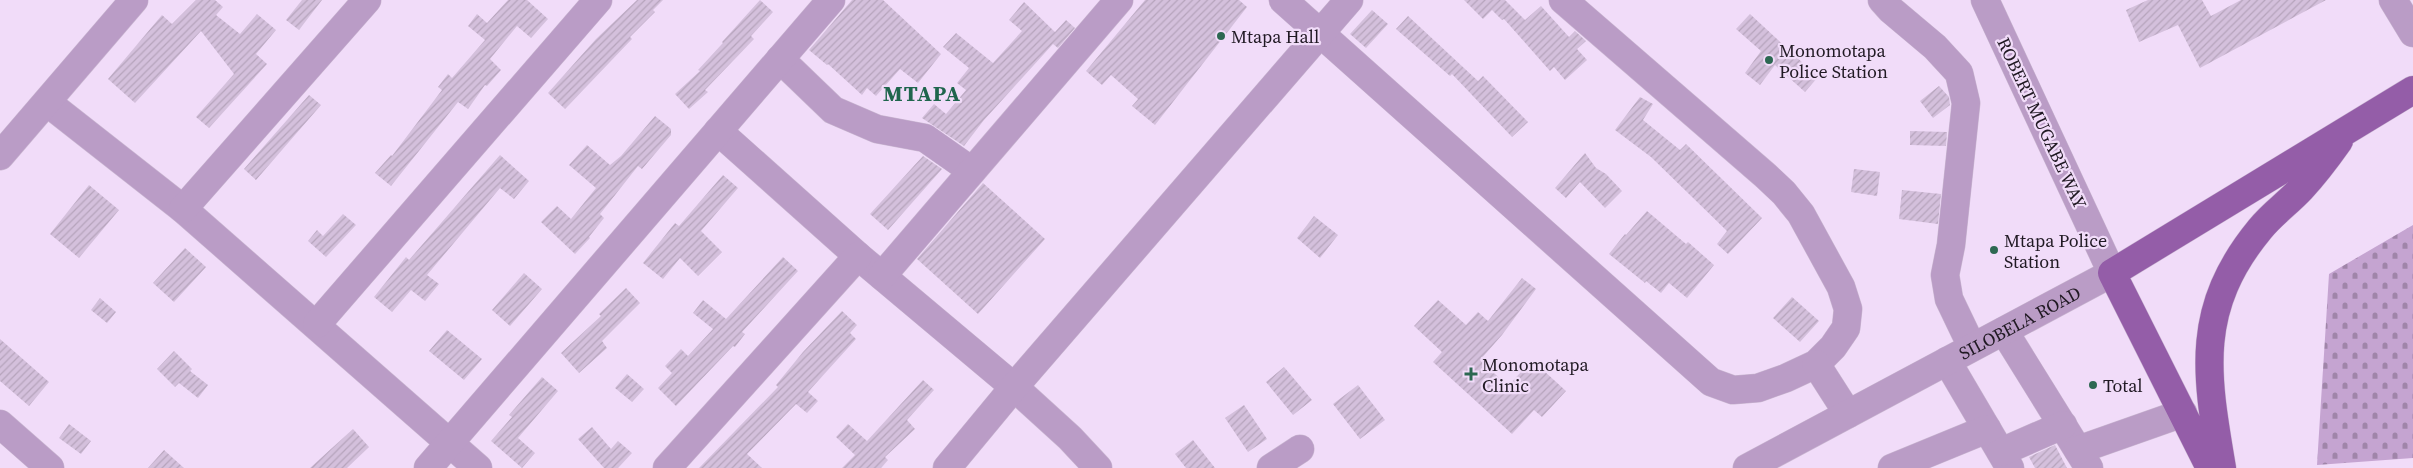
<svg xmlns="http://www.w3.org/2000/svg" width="2413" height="468" viewBox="0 0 2413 468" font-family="'Source Serif 4',serif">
<defs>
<pattern id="cemetery-stones" width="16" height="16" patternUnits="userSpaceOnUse" patternTransform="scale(1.25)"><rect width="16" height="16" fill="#c5a4d1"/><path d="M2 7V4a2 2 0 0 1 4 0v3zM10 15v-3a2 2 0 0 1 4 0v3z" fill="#a085a9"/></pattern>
<pattern id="building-hatch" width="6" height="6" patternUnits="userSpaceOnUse" patternTransform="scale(1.25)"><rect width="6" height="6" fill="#d4c0dc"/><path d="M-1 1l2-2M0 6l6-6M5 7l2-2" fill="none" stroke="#b6a4bc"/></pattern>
</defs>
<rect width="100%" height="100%" fill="#f1dcf9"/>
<path fill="url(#cemetery-stones)" d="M2413 225V458L2317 465 2329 274Z"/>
<path fill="url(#building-hatch)" d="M196 0H215L223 7 216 15 240 34 257 14 276 30 256 54 267 64 209 128 196 117 234 74 201 31 135 103 108 79 162 15 172 24Z
M302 0H322L299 30 286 20Z
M508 0H527L548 19 531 38 517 26 490 59 501 70 487 86 485 85 468 109 458 102 391 186 375 173 391 155 392 156 442 90 438 87 448 74 452 78 485 40 468 26 477 14 487 23Z
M637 0H663L653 10 655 12 630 37 632 39 565 109 548 93 596 39Z
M760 0 773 12 751 36 754 39 705 90 708 92 689 109 675 94 700 71 698 70 723 43 722 42Z
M852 0H883L941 54 918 83 900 69 876 96 867 88 862 95 828 64 827 65 809 50Z
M1145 0H1239L1247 7 1155 125 1132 106 1138 99 1111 75 1102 85 1086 71Z
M1464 0H1505L1525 20 1541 6 1569 37 1575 31 1586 41 1577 49 1587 60 1565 80 1554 67 1550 71 1504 19 1502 20 1492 10 1483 19Z
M2148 0H2202L2211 16 2241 0H2326L2200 68 2178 25 2139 42 2126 10Z
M1024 2 1055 32 1066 20 1075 28 1058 48 1053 44 984 120 964 146 922 118 934 104 946 114 966 90 957 83 969 68 943 47 956 33 993 63 1022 31 1009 20Z
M1372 10 1388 24 1366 48 1350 34Z
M1750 14 1818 77 1805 92 1775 65 1760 85 1745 73 1761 51 1736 29Z
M1408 16 1478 81 1483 76 1528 122 1512 137 1452 74 1450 76 1396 29Z
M1939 86 1949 97 1950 105 1933 118 1920 101Z
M309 95 321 105 256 180 244 169Z
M1640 97 1653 104 1643 120 1680 150 1686 144 1762 218 1728 254 1717 244 1727 231 1651 157 1615 130Z
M655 116 671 129V135L642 169 638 166 600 214 604 218 589 237 590 238 575 254 541 222 557 206 571 219 596 188 569 165 587 145 610 165 621 156Z
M1910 131 1947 132 1946 146 1910 145Z
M1585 153 1596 168 1606 174 1622 191 1605 208 1580 182 1566 198 1555 188Z
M500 155 529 181 514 199 500 188 427 275 439 284 425 301 411 290 392 312 374 297 406 257 409 260Z
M923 156 942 169 888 230 870 214Z
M1854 169 1880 172 1877 196 1851 192Z
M723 175 738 188 701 231 722 252 698 276 680 258 663 279 643 263 675 223 679 226Z
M983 183 1045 239 978 314 917 259Z
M89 185 119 210 79 258 50 234Z
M1902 190 1941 194 1938 224 1899 219Z
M1647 211 1686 244 1688 242 1714 265 1687 298 1669 283 1661 293 1646 281 1645 283 1609 254 1625 234 1626 235Z
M343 214 356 225 326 257 308 241 317 230 323 236Z
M1314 216 1338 235 1320 258 1297 238Z
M185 248 206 267 174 302 153 283Z
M783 257 798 271 742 332 745 334 735 347 733 346 676 406 658 388 672 373 665 366 681 349 688 356 713 329 693 313 703 300 726 319Z
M524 273 542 289 510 326 492 310Z
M1522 278 1536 289 1502 335 1480 360 1508 386 1532 360 1566 391 1542 417 1534 410 1512 434 1433 362 1442 352 1414 326 1438 300 1466 325 1478 312 1488 321Z
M626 288 640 303 602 341 607 348 579 373 561 353 601 316 599 314Z
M1792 297 1819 321 1800 342 1773 318Z
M100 298 116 312 107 323 91 310Z
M842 311 857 325 850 333 856 339 808 392 818 401 807 413 796 404 747 454 762 468H699L778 387 776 385 803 352Z
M447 330 482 359 464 380 429 351Z
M0 339 49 382 29 406 0 381Z
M174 351 192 369 190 371 208 385 198 398 179 383 175 387 157 369Z
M1284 367 1312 400 1293 415 1266 382Z
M627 374 644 389 632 402 615 388Z
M542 377 558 391 518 438 535 453 522 468 491 441 512 417 509 415Z
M923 380 934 390 907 420 915 429 885 457 888 460 881 468H842L855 455 836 437 848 424 867 441Z
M1358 385 1385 420 1360 439 1333 404Z
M1244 405 1267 439 1248 452 1225 418Z
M69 424 91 441 81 454 59 438Z
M592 427 611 449 618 441 632 453 618 468H604L578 439Z
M353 429 369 447 347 468H310Z
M1193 440 1215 468H1186L1175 454Z
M2055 445 2067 468H2035L2029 457Z
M164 450 184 468H148Z"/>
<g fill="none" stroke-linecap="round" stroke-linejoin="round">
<g stroke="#cbb9d2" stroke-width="29">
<g id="minor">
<path d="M1283 0 1711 382 1733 390 1758 388 1786 378 1816 364 1833 347 1846 328 1848 309 1841 287 1801 214 1784 193 1766 176 1563 0"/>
<path d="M1882 0 1891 10 1935 47 1959 73 1966 103 1951 245 1945 275 1949 299 1972 347"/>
<path d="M2393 0 2413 33"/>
<path d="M780 59 833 110 877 129 925 138 972 171"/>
<path d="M48 103 183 209 478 468"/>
<path d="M718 131 858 256 1014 387 1070 438 1098 468"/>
<path d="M0 156 134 0"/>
<path d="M183 209 367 0"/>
<path d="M882 276 1119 0"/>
<path d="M317 324 598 0"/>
<path d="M2004 331 2089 468"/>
<path d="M1947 361 2010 468"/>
<path d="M1816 364 1848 414"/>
<path d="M0 424 50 468"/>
<path d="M2078 450 2183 413"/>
<path d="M2001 452 2063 425"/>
<path d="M428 468 831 0"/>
<path d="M667 468 858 256"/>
<path d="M947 468 1014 387 1349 0"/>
<path d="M1271 468 1300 449"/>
<path id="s1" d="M1747 468 2112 273 1985 0"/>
<path d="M1892 468 1987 429"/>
</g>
</g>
<g stroke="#cbb9d2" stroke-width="29">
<path id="major" d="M2210 468 2112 273 2413 90
M2222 468C2206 374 2194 309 2260 229 2272 214 2288 203 2301 189 2315 174 2327 158 2339 141"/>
</g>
<use href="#minor" stroke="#ba9cc6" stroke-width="28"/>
<use href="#major" stroke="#945da8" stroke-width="28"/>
</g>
<g fill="#2d6852" stroke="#f1dcf9" stroke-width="2">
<circle cx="1221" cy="36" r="5"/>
<circle cx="1769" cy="60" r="5"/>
<circle cx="1994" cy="250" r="5"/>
<path d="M1468.5 366.5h5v5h5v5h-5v5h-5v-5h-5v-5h5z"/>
<circle cx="2093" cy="385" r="5"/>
</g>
<g text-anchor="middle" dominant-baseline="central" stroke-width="4.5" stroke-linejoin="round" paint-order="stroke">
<g font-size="18" fill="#201923" stroke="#f1dcf9" text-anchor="start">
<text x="1231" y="36">Mtapa Hall</text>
<text x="1779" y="50">Monomotapa<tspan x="1779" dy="21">Police Station</tspan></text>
<text x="2004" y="240">Mtapa Police<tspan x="2004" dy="21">Station</tspan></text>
<text x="1482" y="364">Monomotapa<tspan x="1482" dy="21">Clinic</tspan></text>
<text x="2103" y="385">Total</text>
</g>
<g font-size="18" fill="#201923" stroke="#f1dcf9">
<text transform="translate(2042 123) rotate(65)">ROBERT MUGABE WAY</text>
<text stroke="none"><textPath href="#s1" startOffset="309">SILOBELA ROAD</textPath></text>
</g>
<g font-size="22" font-weight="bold" letter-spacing="1" fill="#1f654d" stroke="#f1dcf9">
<text x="922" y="93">MTAPA</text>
</g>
</g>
</svg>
